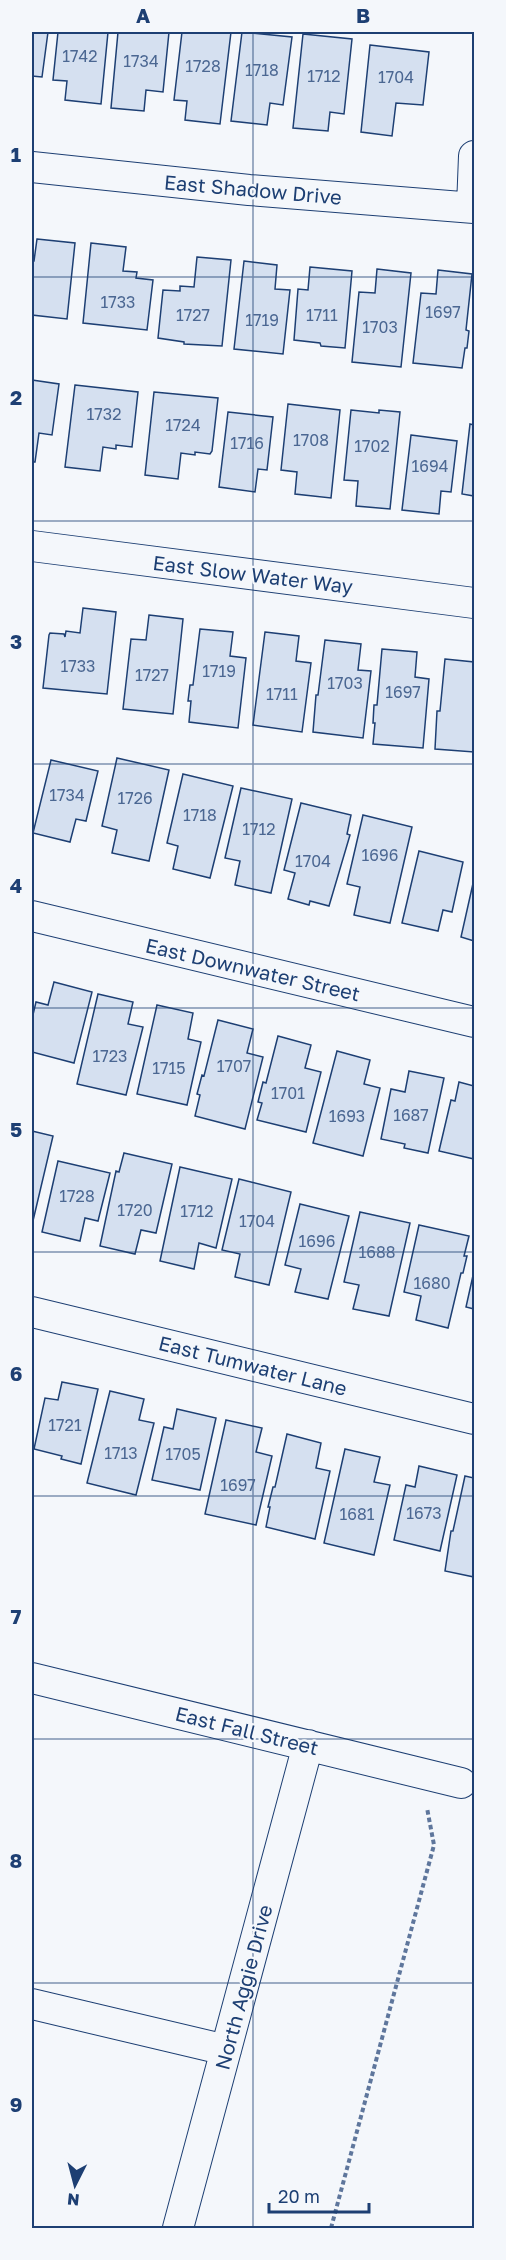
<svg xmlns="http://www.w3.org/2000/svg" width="506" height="2260" viewBox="0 0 506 2260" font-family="'Golos Text',sans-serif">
<rect width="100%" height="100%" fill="#f4f7fb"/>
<path fill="#d5e0f0" stroke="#1d3f73" stroke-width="1.5" d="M32 32H48L42 77 32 76Z
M58 32H108L101 104 65 100 67 81 53 80Z
M118 32H169L163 92 146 90 144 111 111 108Z
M182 32H231L220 124 185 120 187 101 174 100Z
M242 32 292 37 283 105 270 103 267 125 231 121Z
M303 34 352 39 344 114 330 112 328 131 293 128Z
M370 45 429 52 423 105 396 103 392 136 361 132Z
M37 239 75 243 67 319 32 315V261H34Z
M91 243 126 247 123 271 137 272 136 278 153 280 147 330 83 323Z
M197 257 231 260 222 346 184 344V342L158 338 163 290 180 291V286L194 287Z
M244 261 277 265 275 289 290 290 283 354 234 349Z
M310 267 352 271 345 348 321 346 320 343 294 340 298 289 308 290Z
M377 269 411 273 401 367 352 362 359 292 375 293Z
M438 270 472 274 466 330 469 331 467 348H465L462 368 413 363 421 293 436 294Z
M32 380 59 384 52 435 39 433 35 462H32Z
M75 385 138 392 132 447 116 445V449L103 447 100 471 65 467Z
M154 392 218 398 212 451 210 454 195 452V455L181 453 178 479 145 475Z
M288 404 340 410 331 498 295 494 297 472 281 470Z
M351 410 379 413V410L400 412 390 509 356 506 358 481 344 480Z
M228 412 273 417 267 470 258 469 255 492 219 487Z
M470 424 474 425V496L462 494Z
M411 435 457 441 451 492 441 491 439 514 402 510Z
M83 608 116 612 107 694 43 688 49 635 50 633 64 634 65 637 66 631 80 633Z
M149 615 183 619 173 714 123 709 131 639 146 640Z
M200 629 233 632 230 656 246 658 238 728 189 722 191 701H188L190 685H193Z
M265 632 299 636 296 661 311 663 302 732 253 725Z
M325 640 361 644 358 670 371 671 363 738 313 732 316 695H318Z
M382 649 417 652 415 677 429 679 423 748 373 744 375 723H373L374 705H377Z
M445 659 474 662V752L435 749 437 711H440Z
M117 758 169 770 149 861 112 853 117 830 102 826Z
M51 760 98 771 86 821 76 819 70 842 33 833Z
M183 774 233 786 210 878 173 869 178 846 167 843Z
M241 788 292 799 271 893 235 885 240 861 225 858Z
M301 803 351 815 347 834 350 835 329 906 310 901 309 905 288 899 295 873 284 870Z
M363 815 412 827 390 923 354 915 360 887 347 884Z
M419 851 463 862 452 912 443 910 438 931 402 923Z
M474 879V941L461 937Z
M54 982 92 992 74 1063 32 1052V1019L36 1002 48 1005Z
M98 994 133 1002 128 1024 143 1027 126 1095 77 1084Z
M157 1005 193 1013 188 1039 201 1042 187 1105 137 1094Z
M218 1020 253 1029 247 1053 263 1057 245 1129 195 1116 200 1095 197 1094 202 1075 204 1076Z
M278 1036 311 1045 305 1068 321 1072 306 1132 257 1120 262 1103 258 1102 263 1082 266 1083Z
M337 1051 370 1060 364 1084 380 1088 363 1156 313 1143Z
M409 1071 444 1078 428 1153 404 1148 405 1144 381 1139 391 1089 405 1092Z
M459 1082 474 1086V1159L439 1151 451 1100 455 1101Z
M32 1131 53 1136 32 1225Z
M124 1153 172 1164 156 1233 141 1230 135 1254 100 1246 116 1171 119 1172Z
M58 1161 110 1173 98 1221 85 1218 80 1241 42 1232Z
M180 1167 232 1179 216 1248 199 1243 194 1269 160 1261Z
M239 1179 291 1192 269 1285 235 1277 240 1254 222 1250Z
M300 1204 349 1216 328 1299 295 1292 301 1269 285 1265Z
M360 1212 410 1223 389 1316 353 1309 359 1285 344 1282Z
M419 1225 469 1236 464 1256H467L463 1273H461L448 1328 416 1320 421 1296 404 1292Z
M474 1271V1309L466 1307Z
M62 1382 98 1389 81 1464 61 1459 62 1456 34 1449 45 1398 58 1400Z
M110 1391 144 1399 139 1420 154 1423 136 1495 87 1483Z
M177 1409 216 1418 200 1490 152 1480 164 1427 173 1429Z
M226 1420 262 1428 256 1452 272 1456 256 1525 205 1514Z
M287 1434 321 1443 316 1468 330 1471 315 1539 266 1527 270 1507H268L273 1487H275Z
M345 1449 380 1457 374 1482 390 1485 374 1555 324 1543Z
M419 1466 457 1475 440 1551 394 1540 406 1485 415 1487Z
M465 1476 474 1478V1577L445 1571 451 1531H453Z"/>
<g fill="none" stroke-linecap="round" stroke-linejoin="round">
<g stroke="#1d3f73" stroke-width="32">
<path id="minor" d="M32 167 249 190 474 208
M472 207 474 156
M32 546 474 603
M32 916 474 1022
M32 1312 474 1419
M32 1678 461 1783
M32 2004 226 2050
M178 2228 308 1745"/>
</g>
<path stroke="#5e769c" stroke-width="4" stroke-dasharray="4.5 3" stroke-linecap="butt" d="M331 2228 434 1845 427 1808"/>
<use href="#minor" stroke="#f4f7fb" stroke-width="30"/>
</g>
<path fill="none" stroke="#1d3f73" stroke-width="1.5" stroke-opacity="0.55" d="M253 32V2228M32 277H474M32 521H474M32 764H474M32 1008H474M32 1252H474M32 1496H474M32 1739H474M32 1983H474"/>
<g text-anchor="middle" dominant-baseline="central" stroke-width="4.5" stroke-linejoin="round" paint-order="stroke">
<g font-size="16" fill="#4b6792">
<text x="80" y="56">1742</text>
<text x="141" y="61">1734</text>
<text x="203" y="66">1728</text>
<text x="262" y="70">1718</text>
<text x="324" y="76">1712</text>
<text x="396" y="77">1704</text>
<text x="118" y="302">1733</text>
<text x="443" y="312">1697</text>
<text x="193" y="315">1727</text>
<text x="322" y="315">1711</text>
<text x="262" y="320">1719</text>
<text x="380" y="327">1703</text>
<text x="104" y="414">1732</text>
<text x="183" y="425">1724</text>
<text x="311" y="440">1708</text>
<text x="247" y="443">1716</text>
<text x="372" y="446">1702</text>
<text x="430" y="466">1694</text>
<text x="78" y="666">1733</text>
<text x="219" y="671">1719</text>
<text x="152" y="675">1727</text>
<text x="345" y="683">1703</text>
<text x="403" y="692">1697</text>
<text x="282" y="694">1711</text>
<text x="67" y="795">1734</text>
<text x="135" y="798">1726</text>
<text x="200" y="815">1718</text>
<text x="259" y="829">1712</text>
<text x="380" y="855">1696</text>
<text x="313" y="861">1704</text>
<text x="110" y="1056">1723</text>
<text x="234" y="1066">1707</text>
<text x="169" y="1068">1715</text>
<text x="288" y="1093">1701</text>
<text x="411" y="1115">1687</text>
<text x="347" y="1116">1693</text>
<text x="77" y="1196">1728</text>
<text x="135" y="1210">1720</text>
<text x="197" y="1211">1712</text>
<text x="257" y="1221">1704</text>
<text x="317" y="1241">1696</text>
<text x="377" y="1252">1688</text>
<text x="432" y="1283">1680</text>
<text x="65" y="1425">1721</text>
<text x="121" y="1453">1713</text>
<text x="183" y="1454">1705</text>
<text x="238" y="1485">1697</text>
<text x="424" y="1513">1673</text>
<text x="357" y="1514">1681</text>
</g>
<g font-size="20" fill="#1d3f73" stroke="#f4f7fb">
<text transform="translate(253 189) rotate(5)">East Shadow Drive</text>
<text transform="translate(253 574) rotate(7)">East Slow Water Way</text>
<text transform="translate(253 969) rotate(13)">East Downwater Street</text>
<text transform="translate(253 1365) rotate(14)">East Tumwater Lane</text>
<text transform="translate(247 1730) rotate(14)">East Fall Street</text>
<text transform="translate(243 1987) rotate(-75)">North Aggie Drive</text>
</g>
</g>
<rect width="506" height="2260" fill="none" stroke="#f4f7fb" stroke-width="66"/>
<g transform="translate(75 2185) rotate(186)" stroke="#f4f7fb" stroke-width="4.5" paint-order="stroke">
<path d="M0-4.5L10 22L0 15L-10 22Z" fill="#1d3f73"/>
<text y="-9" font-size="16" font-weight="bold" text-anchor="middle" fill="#1d3f73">N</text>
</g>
<path d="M269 2203v9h100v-9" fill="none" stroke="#1d3f73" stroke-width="3"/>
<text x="278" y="2203" font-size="18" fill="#1d3f73" stroke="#f4f7fb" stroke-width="4.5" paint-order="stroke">20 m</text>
<rect x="33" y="33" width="440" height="2194" fill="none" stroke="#1d3f73" stroke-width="2"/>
<g font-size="20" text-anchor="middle" font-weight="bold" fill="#1d3f73">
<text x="143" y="23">A</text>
<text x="363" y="23">B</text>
<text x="16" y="162">1</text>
<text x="16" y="405">2</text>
<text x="16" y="649">3</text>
<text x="16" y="893">4</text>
<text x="16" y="1137">5</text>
<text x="16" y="1381">6</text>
<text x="16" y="1624">7</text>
<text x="16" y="1868">8</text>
<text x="16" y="2112">9</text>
</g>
</svg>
